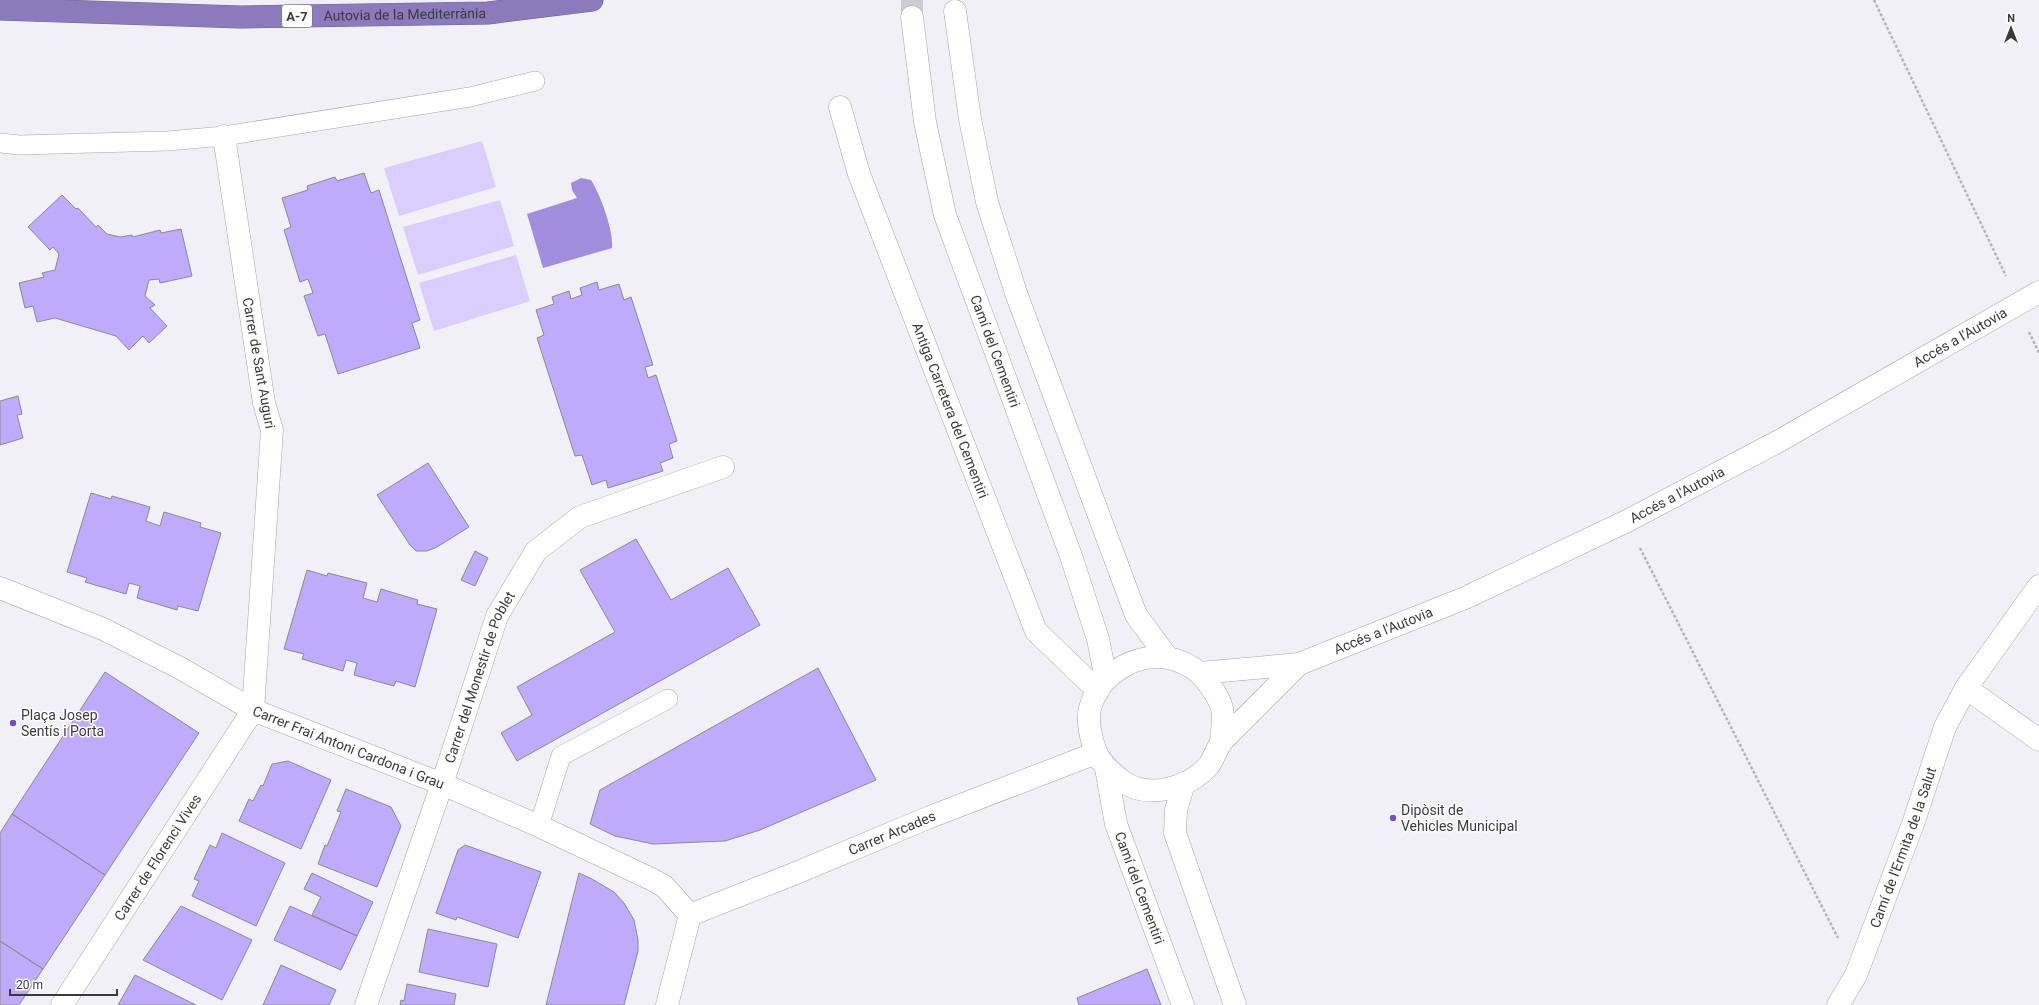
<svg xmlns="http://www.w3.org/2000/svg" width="2039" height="1005" viewBox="0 0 2039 1005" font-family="Roboto,sans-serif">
<rect width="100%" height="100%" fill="#f1f0f7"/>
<path fill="#d9cefe" d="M482 141 496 187 399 216 384 168Z
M500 200 514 246 418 275 403 227Z
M516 255 530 301 434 331 419 283Z"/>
<path fill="#a18ddc" d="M581 178 591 180C600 194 614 231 612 248L543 268 527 214 577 198 572 190 571 183Z"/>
<path fill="#bfabfc" stroke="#8b8990" d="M364 173 371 193 379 190 420 320 412 323 420 348 338 374 325 334 318 336 304 296 313 293 308 279 300 282 284 230 291 227 282 198 308 190 307 186 335 177 337 181Z
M62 195 76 209 78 208 96 227 98 225 107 234 120 237 132 235 133 237 160 230 161 233 181 229 192 276 160 283 159 279 149 280 145 296 155 305 150 308 167 326 149 343 143 336 129 350 116 336 55 318 37 322 33 306 25 308 19 283 44 277 42 273 55 270 59 254 53 247 50 250 28 227Z
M597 282 599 290 619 284 624 300 631 297 653 365 645 367 648 378 656 375 677 441 669 444 673 458 660 463 663 471 608 488 606 480 592 485 582 455 575 456 537 338 544 335 536 310 554 304 552 297 569 291 571 299 582 295 580 288Z
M18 396 22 414 17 415 23 438 0 445V401Z
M428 463 469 527 437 547 427 551H416L410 545 377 495Z
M91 493 111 499 112 496 150 507 146 521 160 526 164 512 201 523 200 527 221 533 198 611 178 606 177 610 137 598 140 586 129 583 126 594 85 582 87 578 67 572Z
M636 539 671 600 728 568 760 625 517 761 501 733 532 715 517 687 615 632 580 570Z
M475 551 488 558 475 586 461 580Z
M307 570 327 576 328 573 367 583 363 598 377 602 381 589 418 600 417 604 437 609 415 687 396 681 394 686 354 675 357 663 346 660 343 671 302 659 304 654 284 649Z
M818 668 876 780 760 830 725 841 653 844 615 836 590 824 600 790Z
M105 672 199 733 105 875 12 814Z
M288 761 331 780 301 849 239 821 249 799 253 801 261 785 263 786 272 764Z
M346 789 391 807 401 826 377 887 318 864 325 845 327 846 341 812 337 811Z
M12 814 105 875 43 969 0 941V833Z
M222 833 285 863 256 926 192 896 199 881 194 879 210 845 216 848Z
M465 845 541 872 518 938 457 917 456 920 436 913 458 850Z
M312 873 373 902 357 936 312 915 321 897 304 889Z
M579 873 592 879 614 892 624 903 634 920 638 940V951L624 1005H546Z
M181 906 252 940 222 1000 143 960Z
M290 906 357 936 341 970 274 940Z
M428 929 497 944 488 987 419 972Z
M0 941 43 969 19 1005H0Z
M281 965 336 990 329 1005H263Z
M1147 969 1161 1005H1079L1077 998Z
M135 975 196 1005H118Z
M407 984 456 994 454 1005H400L401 1000 404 1001Z"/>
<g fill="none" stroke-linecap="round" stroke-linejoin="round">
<path stroke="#cdccd2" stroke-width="22" stroke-dasharray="22 11" stroke-linecap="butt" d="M912 0V17"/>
<g stroke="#a5a4ab" stroke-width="20">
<path id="service" d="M0 143 19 145 168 141 224 136 470 97 535 81
M539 826 561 756 668 699"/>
</g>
<g stroke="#a5a4ab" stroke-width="23">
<g id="minor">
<path id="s1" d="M840 107 859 174 1036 631 1098 691"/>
<path id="s2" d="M0 588 103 629 180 668 253 710 442 784 539 826 651 879 664 886 690 915"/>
<path d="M1966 688 2039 740"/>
<path id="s3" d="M1106 768 1116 824 1183 1005"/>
<path d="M1184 783 1176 810 1175 833 1235 1005"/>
<path id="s4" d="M690 915 796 873 930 817 1096 753"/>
<path id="s5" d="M62 1005 253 710 272 430 264 403 224 136"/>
<path id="s6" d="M366 1005 442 784 497 616 536 551 580 517 723 467"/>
<path d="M667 1005 690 915"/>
<path id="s7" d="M1838 1005 1856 975 1914 821 1945 727 1966 688 2039 586"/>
</g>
</g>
<g stroke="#a5a4ab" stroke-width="23">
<g id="tertiary">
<path d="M955 11 970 119 987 202 1016 293 1136 615 1167 657"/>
<path id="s8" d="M912 17 925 122 945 215 1071 556 1098 639 1106 679"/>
<path id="s9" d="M1200 673 1299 664 1465 598 1627 521 1779 441 2039 292"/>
<path d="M1221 741C1222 731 1224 718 1222 708 1219 697 1212 688 1205 679 1197 669 1188 664 1176 660 1140 649 1100 672 1090 708 1087 721 1091 739 1096 752 1101 764 1112 773 1122 781 1148 800 1190 788 1209 765 1215 757 1217 746 1224 739 1249 714 1274 689 1299 664"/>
</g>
</g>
<g stroke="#6f6490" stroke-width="23">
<g id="motorway">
<path id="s10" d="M0 9 240 17 488 13 592 0"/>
</g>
</g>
<path stroke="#b5b4ba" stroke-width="2.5" stroke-dasharray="3 2" stroke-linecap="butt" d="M1874 0 2006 276
M2029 332 2039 353
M1640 548 1838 938"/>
<use href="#service" stroke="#fff" stroke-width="19"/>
<use href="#minor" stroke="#fff" stroke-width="22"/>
<use href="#tertiary" stroke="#fff" stroke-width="22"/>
<use href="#motorway" stroke="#8b7abc" stroke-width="22"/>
</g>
<g fill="#764dc6" stroke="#fefefe" stroke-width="1.5">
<circle cx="13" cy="723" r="4"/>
<circle cx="1393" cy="818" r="4"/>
</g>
<g text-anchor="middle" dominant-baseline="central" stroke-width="3" stroke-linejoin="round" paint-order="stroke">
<rect fill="#fefefe" stroke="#767577" stroke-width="1" x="282" y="5" width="30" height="22" rx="3"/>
<g font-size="13" font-weight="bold" fill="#3b3a3d">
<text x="297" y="16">A-7</text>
</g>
<g font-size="14" fill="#3b3a3d" stroke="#fefefe">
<text stroke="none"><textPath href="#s10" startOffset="405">Autovia de la Mediterrània</textPath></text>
<text stroke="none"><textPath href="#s9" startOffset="838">Accés a l'Autovia</textPath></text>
<text stroke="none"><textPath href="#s8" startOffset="346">Camí del Cementiri</textPath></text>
<text transform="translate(259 363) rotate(80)">Carrer de Sant Auguri</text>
<text stroke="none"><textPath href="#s1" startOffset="323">Antiga Carretera del Cementiri</textPath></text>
<text stroke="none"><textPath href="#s9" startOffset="514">Accés a l'Autovia</textPath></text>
<text stroke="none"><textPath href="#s9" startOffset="190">Accés a l'Autovia</textPath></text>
<text stroke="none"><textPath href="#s6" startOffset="347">Carrer del Monestir de Poblet</textPath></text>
<text stroke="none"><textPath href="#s2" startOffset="384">Carrer Frai Antoni Cardona i Grau</textPath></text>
<text stroke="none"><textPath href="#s4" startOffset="218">Carrer Arcades</textPath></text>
<text stroke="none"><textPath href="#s7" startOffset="171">Camí de l'Ermita de la Salut</textPath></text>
<text stroke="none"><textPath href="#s5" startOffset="176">Carrer de Florenci Vives</textPath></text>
<text stroke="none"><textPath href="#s3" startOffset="125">Camí del Cementiri</textPath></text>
</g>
<g font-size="14" fill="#3b3a3d" stroke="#fefefe" text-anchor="start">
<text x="21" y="715">Plaça Josep<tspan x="21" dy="16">Sentís i Porta</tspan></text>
<text x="1401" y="810">Dipòsit de<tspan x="1401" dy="16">Vehicles Municipal</tspan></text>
</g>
</g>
<g transform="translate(2011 28)" stroke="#fefefe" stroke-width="3" paint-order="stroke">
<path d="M0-3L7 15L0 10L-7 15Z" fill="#3b3a3d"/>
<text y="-6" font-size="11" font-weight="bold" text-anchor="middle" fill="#3b3a3d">N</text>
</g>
<path d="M10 989v6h107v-6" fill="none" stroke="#3b3a3d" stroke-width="2"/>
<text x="16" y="989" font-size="12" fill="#3b3a3d" stroke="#fefefe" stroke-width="3" paint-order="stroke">20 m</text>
</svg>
